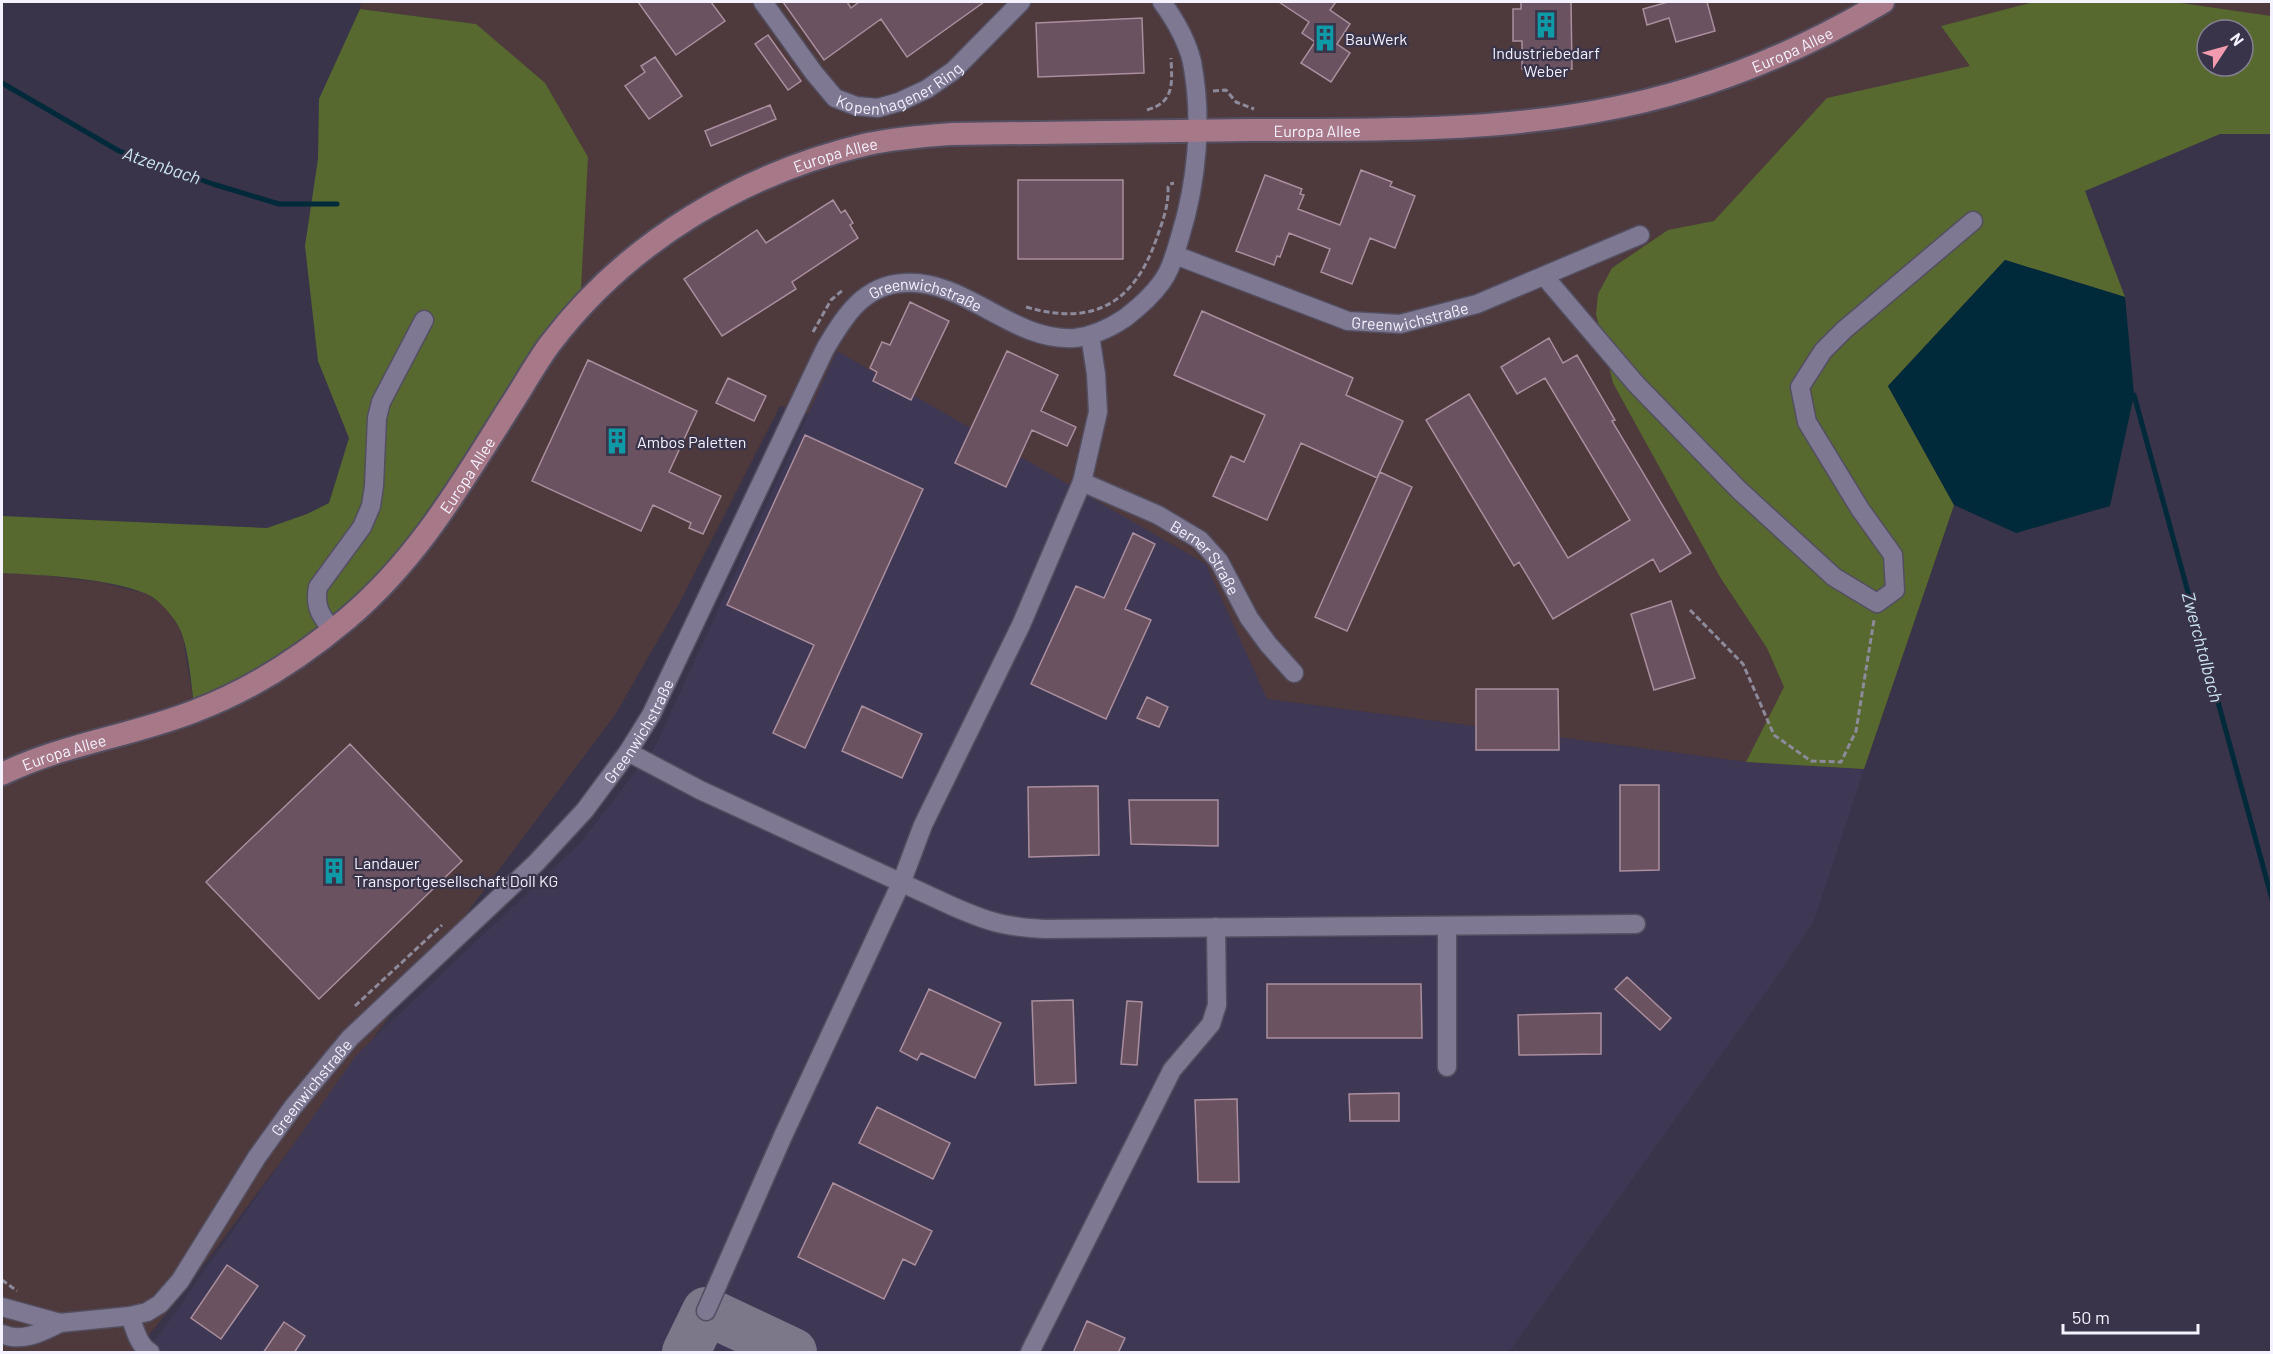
<svg xmlns="http://www.w3.org/2000/svg" width="2273" height="1354" viewBox="0 0 2273 1354" font-family="Barlow,sans-serif">
<rect width="100%" height="100%" fill="#39344a"/>
<path fill="#4e393c" fill-rule="evenodd" d="M361 2H2271V105L2070 170 1781 359 1954 505 1864 769 1746 762 1267 699 813 415 780 406 680 602 615 715 175 1303 135 1352H2V573L32 574 100 582 148 594 165 607 182 632 195 711 289 662 476 24 360 9ZM2207 30H2243V66H2207Z"/>
<path fill="#3f3855" d="M837 351 1206 564 1267 699 1746 762 1864 769 1814 921 1769 988 1509 1352H145L163 1330 357 1054 580 843 655 747Z"/>
<path fill="#57692e" fill-rule="evenodd" d="M2034 2H2174L2271 16V134H2220L2085 191 2125 297 2005 260 1888 386 1954 505 1864 769 1746 762 1784 687 1767 648 1720 577 1613 383 1596 314 1598 294 1612 268 1668 230 1714 221 1827 98 1970 66 1941 26ZM2207 30H2243V66H2207Z
M360 9 476 24 545 83 588 157 580 308 378 590 195 711C191 686 190 658 182 634 178 621 159 599 147 594 108 578 43 575 2 573V516L267 528 307 514 329 503 349 438 318 361 305 246 318 159 319 99Z"/>
<path fill="#002a39" d="M2005 260 2125 297 2134 395 2110 506 2016 533 1954 505 1888 386Z"/>
<g fill="none" stroke-linecap="round" stroke-linejoin="round">
<path stroke="#002a39" stroke-width="5" d="M2 83 119 151 213 184 279 204H337
M2134 395 2272 899"/>
<path stroke="#7c788a" stroke-width="48" d="M686 1352 706 1311 793 1352"/>
</g>
<path fill="#6a5260" stroke="#aa8e9e" stroke-width="1.5" d="M638 2H711L725 21 676 55Z
M783 2H847L851 8 859 2H984L907 57 881 19 824 60Z
M1279 2H1336L1330 10 1350 24 1337 44 1350 53 1331 82 1301 63 1315 42 1302 33 1309 22Z
M1521 2H1571L1572 69H1522V41H1513V9H1521Z
M1668 2H1707L1715 31 1676 42 1669 18 1647 25 1643 9Z
M1142 18 1144 73 1038 77 1036 23Z
M768 35 801 81 788 90 755 44Z
M655 57 682 96 649 119 625 86 645 72 641 66Z
M770 105 776 119 711 146 705 131Z
M1361 170 1392 182 1390 186 1415 196 1395 248 1370 238 1352 284 1321 272 1330 249 1289 233 1280 257 1277 256 1274 265 1236 251 1265 175 1302 189 1300 194 1304 195 1298 209 1340 225Z
M1018 180H1123V259H1018Z
M833 200 841 213 845 210 853 223 850 225 858 238 792 282 796 289 722 336 684 279 757 230 766 243Z
M910 302 949 321 911 400 873 381 877 372 870 368 882 342 890 345Z
M1202 311 1353 378 1346 395 1403 421 1377 478 1301 443 1267 520 1213 496 1231 456 1244 462 1265 415 1174 375Z
M1549 338 1563 363 1577 355 1615 420 1612 421 1691 553 1660 572 1653 559 1553 619 1519 562 1514 566 1426 420 1469 394 1568 558 1630 520 1545 378 1517 394 1501 367Z
M1007 351 1058 375 1041 411 1076 427 1067 446 1032 430 1006 487 955 463Z
M588 360 697 411 669 472 721 496 703 534 689 528 691 523 653 505 641 531 532 481Z
M728 378 766 396 754 421 716 403Z
M805 435 923 489 805 748 773 733 814 645 727 605Z
M1380 472 1412 487 1347 631 1315 617Z
M1133 533 1155 544 1125 609 1151 620 1106 719 1031 684 1076 586 1104 598Z
M1671 601 1695 678 1654 690 1631 614Z
M1476 689H1558L1559 750H1476Z
M1147 697 1168 707 1159 727 1137 718Z
M862 706 922 734 902 778 842 751Z
M350 744 462 861 319 999 206 882Z
M1620 785H1659V870L1620 871Z
M1098 786 1099 855 1029 857 1028 787Z
M1129 800H1218V846L1131 844Z
M1627 977 1671 1018 1660 1030 1615 989Z
M1267 984H1421L1422 1038H1267Z
M929 989 1001 1023 975 1078 921 1053 917 1060 900 1051Z
M1073 1000 1076 1083 1035 1085 1032 1001Z
M1127 1001 1142 1002 1137 1065 1121 1064Z
M1601 1013V1054L1519 1055 1518 1015Z
M1399 1093V1121H1350L1349 1094Z
M1237 1099 1239 1182H1198L1195 1100Z
M877 1107 950 1143 933 1179 859 1143Z
M833 1183 932 1231 915 1265 903 1259 884 1299 798 1257Z
M227 1265 258 1286 221 1339 191 1318Z
M1087 1321 1125 1338 1118 1353H1073Z
M284 1322 305 1336 294 1353H263Z"/>
<g fill="none" stroke-linecap="round" stroke-linejoin="round">
<g stroke="#534f61" stroke-width="21">
<g id="minor">
<path id="s1" d="M763 2 814 73 835 98 856 106 878 108 899 102 927 89 953 71 1021 2"/>
<path id="s2" d="M1175 255 1348 321 1400 324 1477 304 1640 235"/>
<path d="M1544 276 1636 384 1739 490 1834 577 1877 603 1895 590 1893 555 1860 509 1807 422 1800 387 1823 351 1844 330 1973 221"/>
<path id="s3" d="M1082 482 1158 515 1200 540 1219 561 1249 618 1268 644 1294 673"/>
<path d="M333 630C321 617 314 606 318 587L362 527 371 506 374 486 377 418 381 402 424 320"/>
<path d="M628 752 700 790 952 906C988 922 1005 927 1045 929L1636 924"/>
<path d="M1447 1067V926"/>
<path id="s4" d="M2 1307 60 1323 130 1316 147 1312 160 1304 180 1281 257 1157 293 1107 350 1038 536 863 585 810 628 752 651 715 825 349C844 317 863 285 904 283 966 279 1012 342 1075 338 1093 336 1110 328 1125 318 1138 308 1151 297 1161 283 1171 270 1175 253 1180 237 1197 182 1203 120 1192 62 1187 40 1175 20 1162 2"/>
<path d="M706 1311 783 1136 902 881 923 825 1021 625 1082 482 1098 412 1096 374 1090 335"/>
<path d="M130 1316C135 1329 138 1345 150 1352"/>
<path d="M2 1334C21 1343 43 1332 60 1323"/>
<path d="M1030 1352 1172 1070 1211 1024 1217 1005 1216 927"/>
</g>
</g>
<g stroke="#534f61" stroke-width="26">
<g id="major">
<path id="s5" d="M2 774C63 744 132 736 195 711 251 690 303 656 348 618 419 558 462 482 511 405 524 385 536 363 550 344 628 241 744 173 868 144 896 138 924 136 951 134 1051 132 1150 131 1249 130 1365 130 1484 132 1598 111 1699 93 1796 54 1883 2"/>
</g>
</g>
<path stroke="#8d8a9b" stroke-width="3" stroke-dasharray="6 3" stroke-linecap="butt" d="M1213 91 1226 90 1236 102 1254 109
M1147 110C1175 102 1172 83 1171 58
M1026 307C1092 326 1133 305 1156 240 1162 223 1169 206 1168 187L1170 184 1174 183
M813 332 831 300 844 289
M1690 610 1743 664 1774 735 1811 761 1841 762 1856 731 1874 620
M355 1006 442 925
M2 1280 17 1291"/>
<use href="#minor" stroke="#7e7892" stroke-width="18"/>
<use href="#major" stroke="#a77988" stroke-width="22"/>
</g>
<defs>
<g id="building-bare" transform="scale(2.07)"><path d="M-4-6H4V6H1V3H-1V6H-4ZM-2.5-4.3h1.7v1.8h-1.7ZM.8-4.3h1.7v1.8H.8ZM-2.5-1h1.7V.8h-1.7ZM.8-1h1.7V.8H.8Z" fill="#0f9aa8" stroke="#39344a" stroke-width="2.5" paint-order="stroke"/></g>
</defs>
<g fill-rule="evenodd">
<use href="#building-bare" x="1546" y="25"/>
<use href="#building-bare" x="1325" y="38"/>
<use href="#building-bare" x="617" y="441"/>
<use href="#building-bare" x="334" y="871"/>
</g>
<g text-anchor="middle" dominant-baseline="central" stroke-width="4.5" stroke-linejoin="round" paint-order="stroke">
<g font-size="16" fill="#f4f2fe" stroke="#39344a" text-anchor="start">
<text x="1345" y="38">BauWerk</text>
<text x="1546" y="52" text-anchor="middle">Industriebedarf<tspan x="1546" dy="18">Weber</tspan></text>
<text x="637" y="441">Ambos Paletten</text>
<text x="354" y="862">Landauer<tspan x="354" dy="18">Transportgesellschaft Doll KG</tspan></text>
</g>
<g font-size="16" fill="#f4f2fe" stroke="#39344a">
<text stroke="none"><textPath href="#s5" startOffset="2044">Europa Allee</textPath></text>
<text stroke="none"><textPath href="#s1" startOffset="190">Kopenhagener Ring</textPath></text>
<text stroke="none"><textPath href="#s5" startOffset="1558">Europa Allee</textPath></text>
<text stroke="none"><textPath href="#s5" startOffset="1074">Europa Allee</textPath></text>
<text stroke="none"><textPath href="#s4" startOffset="1470">Greenwichstraße</textPath></text>
<text stroke="none"><textPath href="#s2" startOffset="248">Greenwichstraße</textPath></text>
<text stroke="none"><textPath href="#s5" startOffset="570">Europa Allee</textPath></text>
<text stroke="none"><textPath href="#s3" startOffset="148">Berner Straße</textPath></text>
<text stroke="none"><textPath href="#s4" startOffset="914">Greenwichstraße</textPath></text>
<text stroke="none"><textPath href="#s5" startOffset="66">Europa Allee</textPath></text>
<text stroke="none"><textPath href="#s4" startOffset="428">Greenwichstraße</textPath></text>
</g>
<g font-size="18" font-style="italic" fill="#cbe4f0" stroke="#39344a">
<text transform="translate(162 165) rotate(19)">Atzenbach</text>
<text transform="translate(2203 647) rotate(75)">Zwerchtalbach</text>
</g>
</g>
<rect width="2273" height="1354" fill="none" stroke="#f4f2fe" stroke-width="6"/>
<g transform="translate(2225 48) rotate(54)"><circle r="28" fill="#39344a" stroke="#848092" stroke-width="1.5"/>
<path d="M0-4.5L10 22L0 15L-10 22Z" fill="#f29aae"/>
<text y="-9" font-size="16" font-weight="bold" text-anchor="middle" fill="#f4f2fe">N</text>
</g>
<path d="M2063 1324v9h135v-9" fill="none" stroke="#f4f2fe" stroke-width="3"/>
<text x="2072" y="1324" font-size="18" fill="#f4f2fe" stroke="#39344a" stroke-width="4.5" paint-order="stroke">50 m</text>
</svg>
